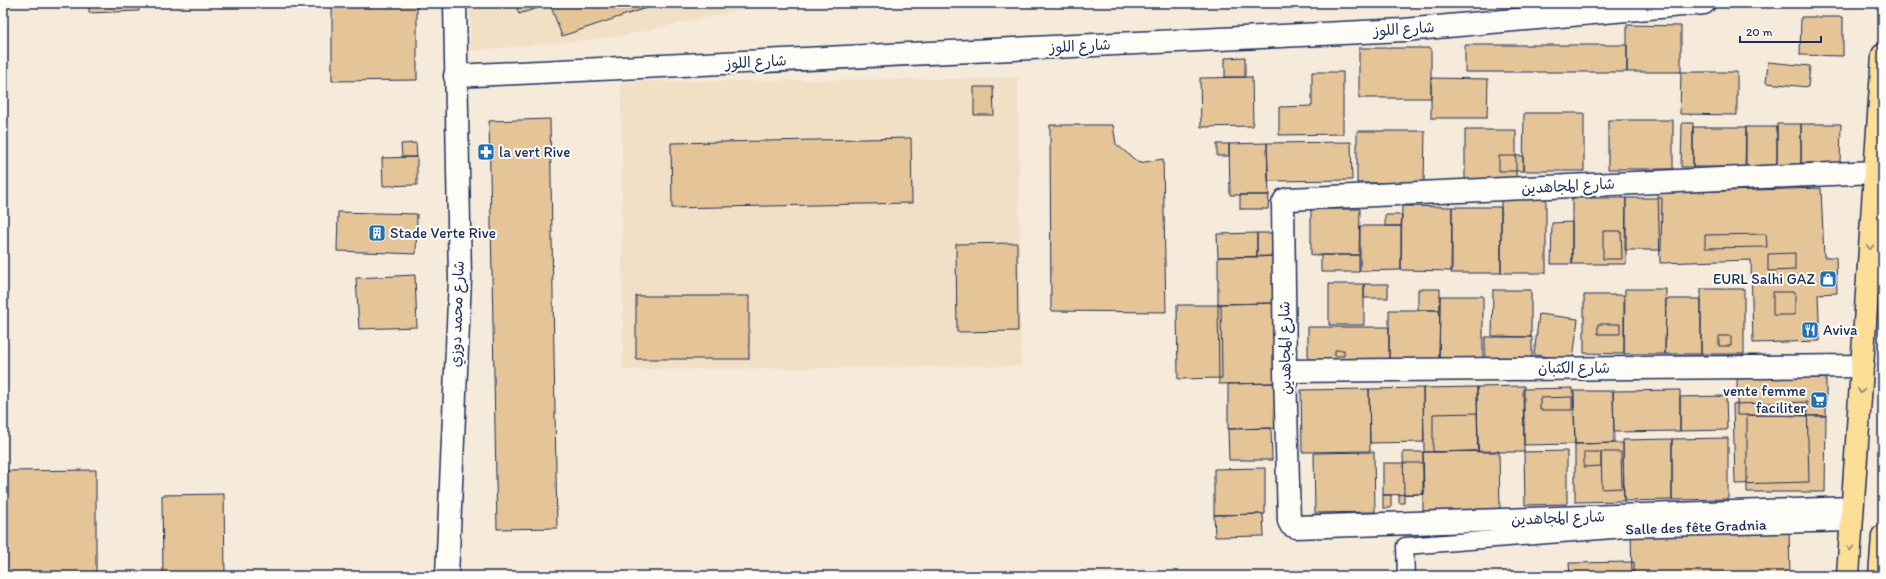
<svg xmlns="http://www.w3.org/2000/svg" width="1886" height="579" viewBox="0 0 1886 579" font-family="Itim,'Playpen Sans Arabic',sans-serif">
<rect width="100%" height="100%" fill="#f6ebda"/>
<filter id="ink" filterUnits="userSpaceOnUse"><feTurbulence type="fractalNoise" baseFrequency=".025" numOctaves="2"/><feDisplacementMap in="SourceGraphic" scale="8" xChannelSelector="R" yChannelSelector="G"/><feConvolveMatrix kernelMatrix="1 2 1 2 8 2 1 2 1" color-interpolation-filters="sRGB"/></filter>
<g filter="url(#ink)">
<path fill="#f1dfc6" d="M470 3H749L751 8 616 37 471 51Z
M1018 78 1021 366 623 370 621 82Z"/>
<path fill="#e5c497" stroke="#1b2f5e" d="M89 3H139V11L89 13Z
M332 3H417V80L332 81Z
M515 3H550V4L519 14Z
M552 3H661L562 36 550 4Z
M1801 17H1843V56L1800 55Z
M1627 25 1681 26V72H1627Z
M1465 45H1627V72H1465Z
M1359 48H1431V98H1359Z
M1245 57V77H1225V58Z
M1768 62 1810 66 1808 87 1766 83Z
M1312 72H1343V134L1279 135V107L1312 106Z
M1681 72H1737V115L1680 114Z
M1252 77 1253 126 1201 127 1200 78Z
M1431 78 1488 79 1487 118H1431Z
M974 87H993L994 115H974Z
M1524 113H1584V171H1523Z
M550 119 557 528 497 529 489 121Z
M1608 120H1673V169H1608Z
M1682 123H1693V167H1681Z
M1777 124H1801V169H1777Z
M1801 124H1841L1840 163H1801Z
M1050 125H1113L1116 144 1139 163 1163 159 1166 312 1051 311Z
M1693 127H1746V167H1693Z
M1746 127H1777V169L1745 168Z
M1465 130H1516V181H1465Z
M1357 131H1425L1424 183H1357Z
M911 138 912 203 672 208 671 143Z
M1351 142 1352 180 1268 181 1267 143Z
M416 143 417 157H402L401 144Z
M1267 143 1269 195H1230L1229 144Z
M1217 144H1229V156H1217Z
M1499 156H1523V171H1499Z
M417 157V185L383 186 382 158Z
M1821 188 1824 257H1836L1837 293 1818 294 1820 341 1753 343 1751 260 1660 263 1658 193Z
M1240 195H1269L1268 209H1240Z
M1572 198H1626V264H1572Z
M1626 198H1662L1661 250H1625Z
M1501 199H1546V273H1501Z
M1402 206 1452 207V271L1401 270Z
M1452 207H1501V273H1451Z
M1311 209H1360L1359 255H1311Z
M338 212 417 214 416 254 337 251Z
M1385 215H1402L1401 226H1385Z
M1572 222V264H1551L1552 223Z
M1360 226H1401V270L1360 271Z
M1603 231H1621L1622 259H1603Z
M1257 233V257H1218L1217 234Z
M1257 233H1274V256L1257 257Z
M1766 234 1767 247 1705 248V235Z
M1017 243 1018 331 957 332 956 244Z
M1795 253V270L1768 271V254Z
M1321 255H1359V272H1321Z
M1274 256 1275 303 1218 304V257Z
M415 275 417 327 359 329 356 278Z
M1329 284H1364V325H1329Z
M1364 284H1388V298H1364Z
M1418 289H1440V310H1418Z
M1625 289H1666L1665 354H1624Z
M1701 289H1744V354H1701Z
M1493 290H1531V337L1492 336Z
M1773 292H1795V315H1773Z
M1584 295H1624V354L1584 353Z
M636 296H749V359H636Z
M1440 296H1483V360H1439Z
M1666 299H1701V354H1665Z
M1274 303 1275 383 1219 384 1218 304Z
M1177 305H1221L1222 378 1178 379Z
M1389 310H1440L1439 360H1389Z
M1539 314 1578 319 1573 360 1534 355Z
M1598 324H1620V334H1598Z
M1308 327H1389V360H1308Z
M1719 336H1731V346H1719Z
M1485 337H1532V359H1485Z
M1335 350H1344V356H1335Z
M1737 378H1826V416L1737 415Z
M1275 383 1276 428 1228 429V384Z
M1524 386V452H1478L1477 387Z
M1477 387 1478 451 1424 452 1423 388Z
M1423 388 1424 442 1370 443 1369 389Z
M1573 388 1575 444 1524 445 1523 389Z
M1369 389 1370 451 1302 452 1301 390Z
M1680 390V431L1614 432 1613 391Z
M1574 391H1613L1614 443 1575 444Z
M1726 396 1727 430 1680 431V397Z
M1572 397V410H1540V398Z
M1807 402 1809 482 1735 484 1733 404Z
M1776 405H1788V412H1776Z
M1477 413 1478 451 1433 452V414Z
M1747 415 1826 416 1825 492H1747Z
M1271 428 1272 460H1229L1228 429Z
M1728 438V499L1672 500V439Z
M1672 439V500L1624 501 1623 440Z
M1623 443 1624 501 1575 502V444Z
M1499 451 1500 512 1423 513V452Z
M1567 451V504L1525 505 1524 452Z
M1374 452 1375 512 1315 513 1314 453Z
M1403 452H1423L1424 494H1404Z
M1584 452H1601V466L1584 467Z
M1601 452H1621L1622 488 1602 489Z
M1383 463H1423L1424 494 1383 495Z
M1265 468V514L1214 515V469Z
M96 470V576H3V471Z
M224 494 225 576H163L162 495Z
M1404 494V503H1399V495Z
M1383 495H1391V508H1383Z
M1263 514 1264 536 1215 537 1214 515Z
M1789 531 1790 576H1632L1631 534Z
M1634 562V576H1570L1569 563Z"/>
<g fill="none" stroke-linecap="round" stroke-linejoin="round">
<g stroke="#1b2f5e" stroke-width="19">
<path id="lane" d="M1406 576 1405 546 1626 529 1851 523"/>
</g>
<g stroke="#1b2f5e" stroke-width="25">
<path id="street" d="M455 76 1404 30 1704 3
M1285 371 1863 366
M1852 508 1296 527 1291 525 1289 521 1285 371 1283 204 1285 200 1289 199 1874 172"/>
</g>
<g stroke="#1b2f5e" stroke-width="25">
<path id="secondary" d="M447 576 460 279 455 3"/>
</g>
<g stroke="#1b2f5e" stroke-width="25">
<path id="primary" d="M1848 576 1883 55
M1880 576 1883 536"/>
</g>
<use href="#lane" stroke="#fdfcf7" stroke-width="16"/>
<use href="#street" stroke="#fdfcf7" stroke-width="22"/>
<use href="#secondary" stroke="#fdfcf7" stroke-width="22"/>
<use href="#primary" stroke="#fcde96" stroke-width="22"/>
</g>
<defs><path id="oneway-chevron" d="M-2-3.5L2.5 0L-2 3.5" fill="none" stroke-width="1.6" stroke-linecap="round" stroke-linejoin="round"/></defs>
<g stroke="#8c867a">
<use href="#oneway-chevron" transform="translate(1870 247) rotate(93)"/>
<use href="#oneway-chevron" transform="translate(1861 391) rotate(94)"/>
<use href="#oneway-chevron" transform="translate(1850 548) rotate(93)"/>
</g>
</g>
<defs>
<g id="pharmacy-square" transform="scale(0.9)"><rect x="-9" y="-9" width="18" height="18" rx="4" fill="#1f6fb2" stroke="#fdfcf7"/><path d="M-2-6h4v4h4v4h-4v4h-4v-4h-4v-4h4Z" fill="#fff"/></g>
<g id="building-square" transform="scale(0.9)"><rect x="-9" y="-9" width="18" height="18" rx="4" fill="#1f6fb2" stroke="#fdfcf7"/><path d="M-4-6H4V6H1V3H-1V6H-4ZM-2.5-4.3h1.7v1.8h-1.7ZM.8-4.3h1.7v1.8H.8ZM-2.5-1h1.7V.8h-1.7ZM.8-1h1.7V.8H.8Z" fill="#fff"/></g>
<g id="shop-square" transform="scale(0.9)"><rect x="-9" y="-9" width="18" height="18" rx="4" fill="#1f6fb2" stroke="#fdfcf7"/><path d="M-5-2.5h2.3a2.7 3.5 0 0 1 5.4 0H5L5.5 6h-11ZM-1.5-2.5h3a1.5 2.3 0 0 0-3 0Z" fill="#fff"/></g>
<g id="restaurant-square" transform="scale(0.9)"><rect x="-9" y="-9" width="18" height="18" rx="4" fill="#1f6fb2" stroke="#fdfcf7"/><path d="M-5-6h1v4h1v-4h1v4h1v-4h1v5L-1.5 .5V6h-2V.5L-5-1ZM5-6V6H3V1.5H1.5Q1.5-4 5-6Z" fill="#fff"/></g>
<g id="supermarket-square" transform="scale(0.9)"><rect x="-9" y="-9" width="18" height="18" rx="4" fill="#1f6fb2" stroke="#fdfcf7"/><path d="M-6-5.5h2.5l.6 2H6L4.5 2H-2.5L-4.4-4H-6ZM-1.5 3.2a1.3 1.3 0 1 0 .1 0ZM3 3.2a1.3 1.3 0 1 0 .1 0Z" fill="#fff"/></g>
</defs>
<g fill-rule="evenodd">
<use href="#pharmacy-square" x="486" y="152"/>
<use href="#building-square" x="377" y="233"/>
<use href="#shop-square" x="1828" y="279"/>
<use href="#restaurant-square" x="1810" y="330"/>
<use href="#supermarket-square" x="1819" y="400"/>
</g>
<g text-anchor="middle" dominant-baseline="central" stroke-width="4" stroke-linejoin="round" paint-order="stroke">
<g font-size="15" fill="#1b2f5e" stroke="#fdfcf7">
<text transform="translate(1404 29) rotate(-4)">شارع اللوز</text>
<text transform="translate(1080 46) rotate(-3)">شارع اللوز</text>
<text transform="translate(756 62) rotate(-3)">شارع اللوز</text>
<text transform="translate(1568 186) rotate(-3)">شارع المجاهدين</text>
<text transform="translate(457 314) rotate(-88)">شارع محمد دوزي</text>
<text transform="translate(1285 348) rotate(-91)">شارع المجاهدين</text>
<text x="1574" y="368">شارع الكثبان</text>
<text transform="translate(1558 518) rotate(-2)">شارع المجاهدين</text>
<text transform="translate(1696 527) rotate(-2)">Salle des fête Gradnia</text>
</g>
<g font-size="15" fill="#1b2f5e" stroke="#fdfcf7" text-anchor="start">
<text x="499" y="152">la vert Rive</text>
<text x="390" y="233">Stade Verte Rive</text>
<text x="1815" y="279" text-anchor="end">EURL Salhi GAZ</text>
<text x="1823" y="330">Aviva</text>
<text x="1806" y="391" text-anchor="end">vente femme<tspan x="1806" dy="17">faciliter</tspan></text>
</g>
</g>
<rect width="1886" height="579" fill="none" stroke="#fdfcf7" stroke-width="16"/>
<rect x="8" y="8" width="1870" height="563" fill="none" stroke="#1b2f5e" stroke-width="1.5" filter="url(#ink)"/>
<path d="M1740 36v6h81v-6" fill="none" stroke="#1b2f5e" stroke-width="2"/>
<text x="1746" y="36" font-size="12" fill="#1b2f5e" stroke="#fdfcf7" stroke-width="3" paint-order="stroke">20 m</text>
</svg>
